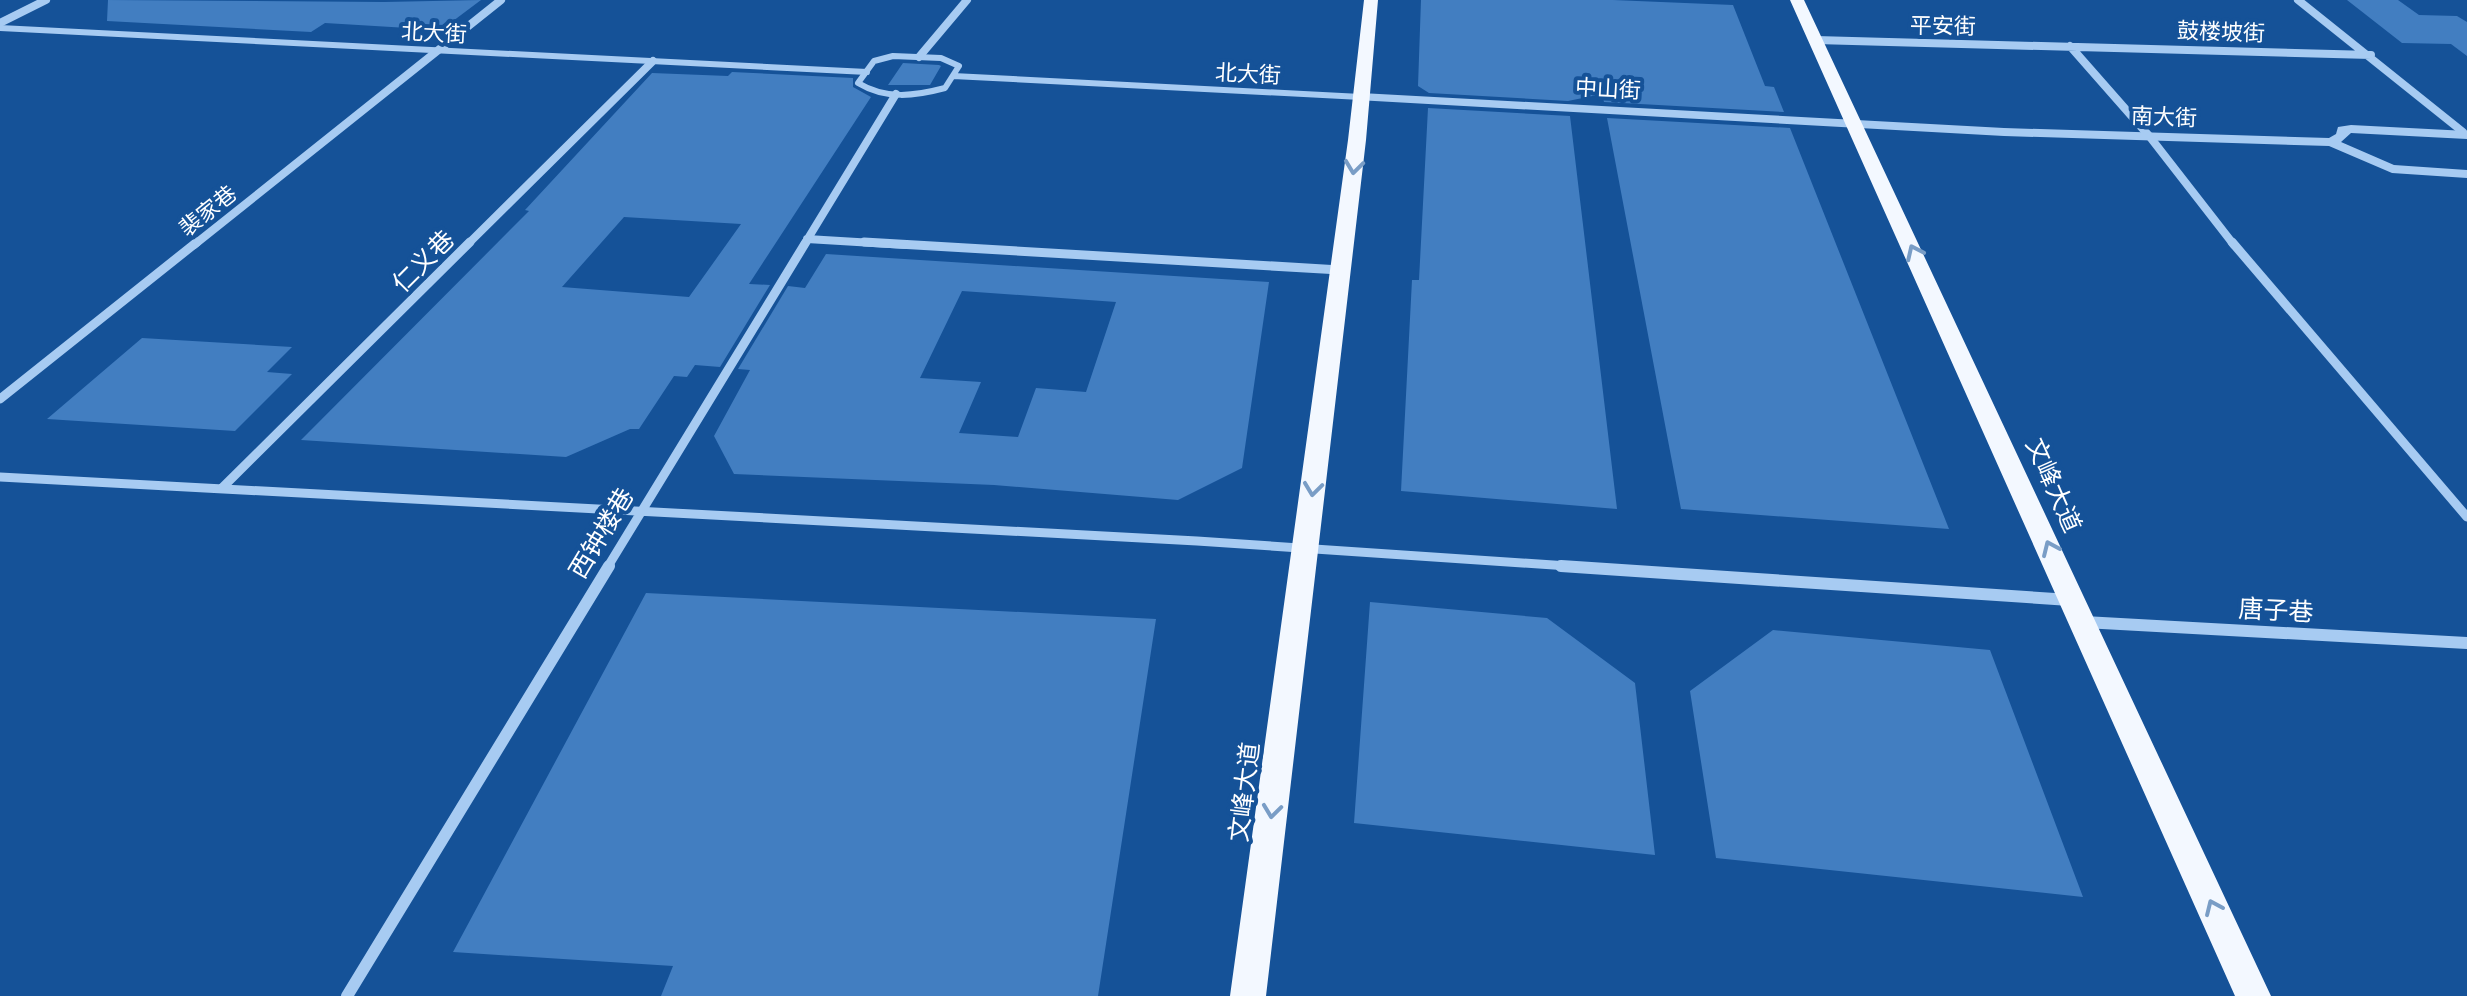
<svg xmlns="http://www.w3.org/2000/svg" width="2467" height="996" viewBox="0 0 2467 996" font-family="Figtree,'Noto Sans SC',sans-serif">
<rect width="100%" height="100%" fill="#155298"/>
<path fill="#427ec1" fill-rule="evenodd" d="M108 0 384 2 481 0 441 30 325 23 311 32 107 21Z
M1421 0H1613L1733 5 1765 86 1774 87 1784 112 1604 102 1602 94 1568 101 1429 93 1418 86Z
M2347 0H2398L2419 15 2457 16 2467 22V56L2451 44 2402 43Z
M903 63 939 65 941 66 930 85H888Z
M732 72 853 78V87L871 97 749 284 770 285 720 367 695 365 687 377 674 376 639 429H630L566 457 301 440 529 211 525 210 652 73 728 76ZM624 217 741 224 689 297 562 287Z
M1428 108 1570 116 1617 509 1401 491 1412 280H1419Z
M1607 118 1790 128 1949 529 1681 509Z
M826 254 1269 282 1242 468 1178 500 994 485 734 474 714 436 750 370 738 369 788 286 805 288ZM962 291 1116 302 1086 392 1036 388 1018 437 959 433 981 382 920 378Z
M142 338 292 347 267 372 292 374 235 431 47 419Z
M646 593 1156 619 1098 996H661L673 966 453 952Z
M1370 602 1547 618 1635 683 1655 855 1354 823Z
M1773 630 1990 650 2083 897 1716 858 1690 691Z"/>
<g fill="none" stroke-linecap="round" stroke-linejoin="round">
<path stroke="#a7cbf2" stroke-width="6" d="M0 28 867 72
M893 56 941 58 959 66 945 88C915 96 886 100 858 83L874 61Z
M953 76 1361 97"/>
<path stroke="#a7cbf2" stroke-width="8" d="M2298 0 2463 132
M0 23 46 0
M1816 40 2371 55
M2070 46 2150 137 2234 245
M919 57 967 0
M807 239 907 245
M194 245 501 0
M467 245 653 61
M804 245 896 94"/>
<path stroke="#a7cbf2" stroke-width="9" d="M864 242 1340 270
M2232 242 2467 517
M0 399 197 242
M0 477 1197 541 1598 568
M221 489 470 242
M607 568 806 242"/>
<path stroke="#a7cbf2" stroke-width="12" d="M1561 566 2070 600
M2084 622 2467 643
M347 996 609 566"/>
<path fill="#a7cbf2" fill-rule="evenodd" d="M1361 93 2004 128 2329 138 2336 134 2338 127 2351 125 2467 131V139L2351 133 2341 142 2394 165 2467 170V178L2392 173 2329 146 2004 136 1357 100 1355 97Z"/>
<path fill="#f3f8ff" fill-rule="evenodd" d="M1364 0H1378L1366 140 1266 996H1230L1348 140Z
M1790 0H1804L2271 996H2235Z"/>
</g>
<defs><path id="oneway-chevron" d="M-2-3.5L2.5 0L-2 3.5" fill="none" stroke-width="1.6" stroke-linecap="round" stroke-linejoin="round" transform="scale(2.5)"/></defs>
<g stroke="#799dc6">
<use href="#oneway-chevron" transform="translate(1354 167) rotate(97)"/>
<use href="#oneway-chevron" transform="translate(1914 252) rotate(-115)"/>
<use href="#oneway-chevron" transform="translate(1313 489) rotate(97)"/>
<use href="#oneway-chevron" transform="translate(2050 548) rotate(-114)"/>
<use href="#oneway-chevron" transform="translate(1272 811) rotate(97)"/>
<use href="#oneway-chevron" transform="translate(2213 907) rotate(-114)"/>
</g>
<g text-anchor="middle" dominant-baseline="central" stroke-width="8" stroke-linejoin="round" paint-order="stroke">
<g font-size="22" fill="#fff" stroke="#155298">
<text transform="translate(1943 26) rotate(1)">平安街</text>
<text transform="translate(2221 32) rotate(2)">鼓楼坡街</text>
<text transform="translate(434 33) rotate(3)">北大街</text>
<text transform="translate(1248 74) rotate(3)">北大街</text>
<text transform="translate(1608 89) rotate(3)">中山街</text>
<text transform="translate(2164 117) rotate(2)">南大街</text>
<text transform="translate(208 211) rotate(-39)">裴家巷</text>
</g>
<g font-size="25" fill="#fff" stroke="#155298">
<text transform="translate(423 261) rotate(-45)">仁义巷</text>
<text transform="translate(2054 485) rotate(66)">文峰大道</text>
<text transform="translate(601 533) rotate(-59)">西钟楼巷</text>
<text transform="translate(2276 610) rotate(3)">唐子巷</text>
<text transform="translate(1244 792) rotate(-83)">文峰大道</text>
</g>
</g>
</svg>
